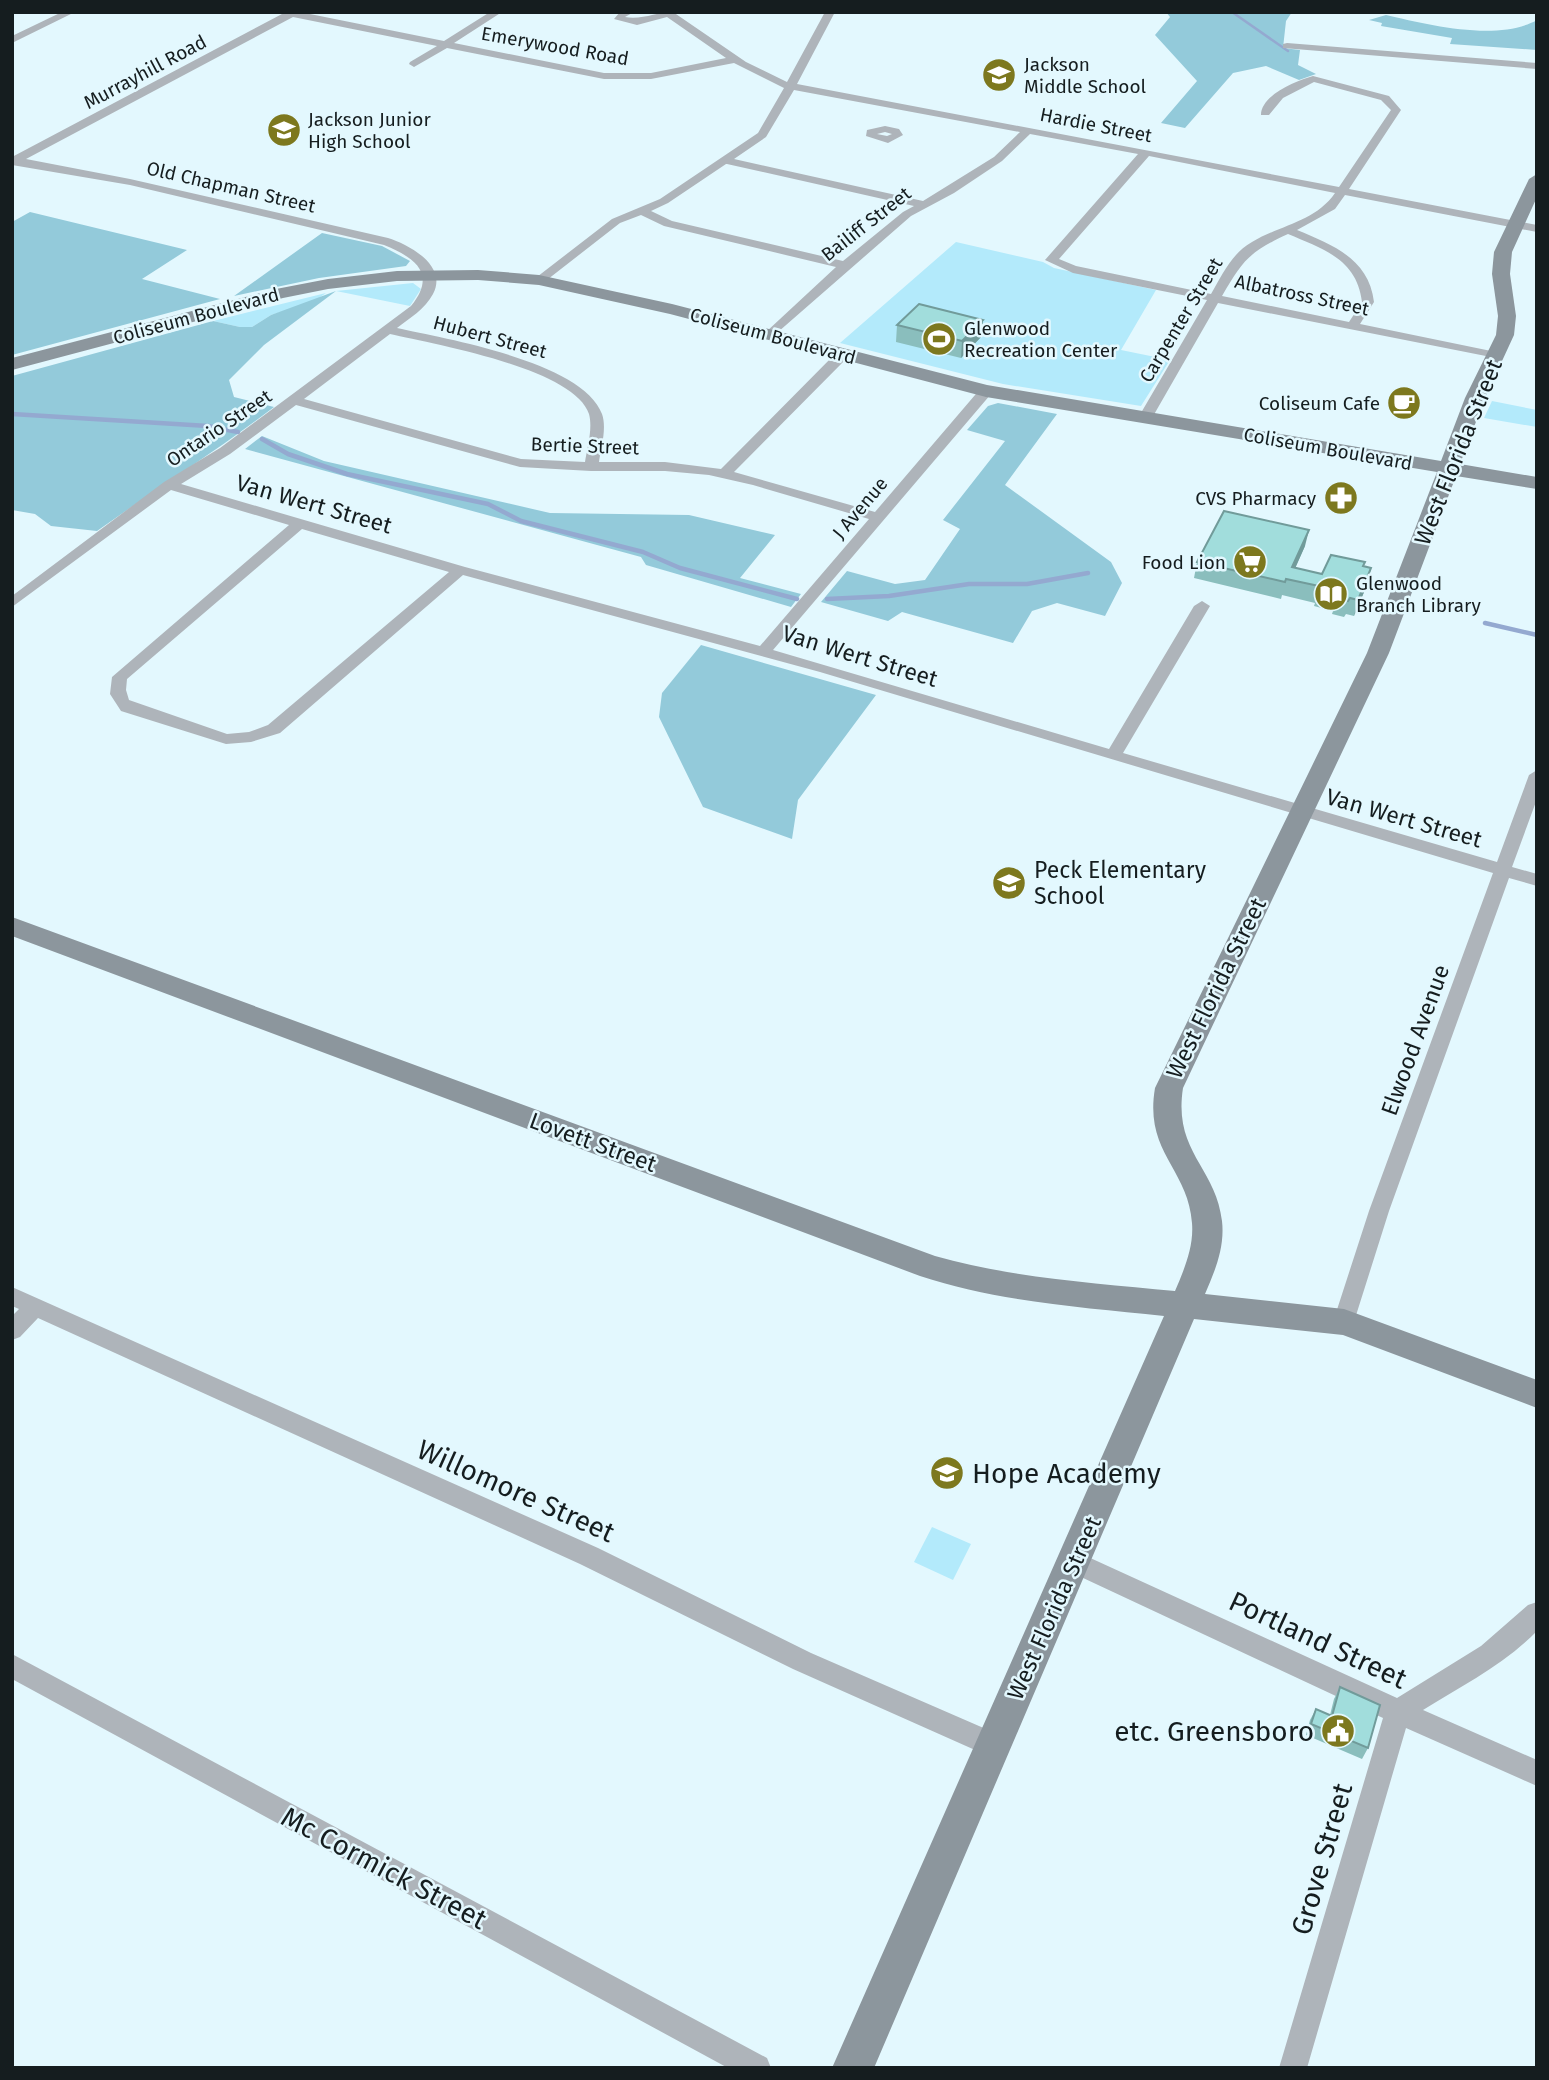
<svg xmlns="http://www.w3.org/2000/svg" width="1549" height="2080" viewBox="0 0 1549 2080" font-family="'Fira Sans',sans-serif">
<rect width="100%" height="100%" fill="#e3f8fe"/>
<path fill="#b3eafb" d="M956 242 1043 262 1054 268 1156 290 1121 350 1170 360 1141 406 1003 384 840 343Z
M413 283 421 289 410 306 336 291Z
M326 293 313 302 271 315 252 327H240L213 321Z
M1492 401 1537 410V427L1484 418Z
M932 1527 971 1544 953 1580 914 1562Z"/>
<path fill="#93cada" d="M1166 12H1292L1286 21 1283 48 1300 50 1298 65 1316 74 1299 80 1266 66 1233 73 1185 128 1161 123 1197 81 1155 35 1170 17Z
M1386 15C1429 25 1498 42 1537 20V50L1450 44 1452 38 1381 26 1382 23 1369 20Z
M30 212 187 250 142 279 220 299 12 355V222Z
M322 233 382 246 410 261 406 266 319 278 234 296Z
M336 291 264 345 229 380 234 397 274 407C217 451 156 489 97 531L51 526 35 514 12 510V376L213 321 240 327H252L271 315Z
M998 403 1057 414 1005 485 1111 562 1122 583 1105 616 1057 603 1032 611 1013 643 902 612 888 621 821 602 847 571 895 584 925 580 960 529 943 520 1005 441 967 430 988 406Z
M262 436 324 461 550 513 689 515 775 535 740 578 801 594 791 607 646 565 641 557 245 449Z
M701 645 876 695 798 800 792 839 703 807 659 717 662 693Z"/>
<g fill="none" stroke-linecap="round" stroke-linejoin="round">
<path stroke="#94a9d0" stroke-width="2.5" d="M1232 12 1288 51"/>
<path stroke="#94a9d0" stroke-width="4.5" d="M12 414 208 426 238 432
M262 439 288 454 347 474 488 504 521 521 643 552 680 568 797 599
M827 599 889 596 969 584H1027L1088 573
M1485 623 1537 635"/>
<path fill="#aeb4ba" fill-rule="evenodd" d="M62 12H75L12 43V36Z
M279 12H300L444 41 490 12H502L454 43 604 73H651L726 58 667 17 637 25 614 19 620 12H634L625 17C642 20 657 12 673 12L746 62 787 82 825 12H835L797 84 1339 187 1391 110 1381 100 1314 82 1283 98 1269 115H1261C1261 95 1296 81 1313 76L1389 96 1401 110 1349 189 1537 225V232L1345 195 1335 209 1297 230C1333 245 1369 259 1374 302L1360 324 1496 352 1502 356 1501 359 1218 303 1152 418 1145 422 1138 418 1207 300 1073 273 1045 260 1138 154 1030 134 1002 161 954 193 911 216 770 339 764 335 766 332 836 267 664 226 641 215 620 223 543 283 533 280 612 219 660 199 758 133 784 88 734 63 651 79H604L447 48 414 67 409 64 410 62 437 46 293 17 26 159 130 179 388 238C410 245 448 266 433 294 425 309 410 318 397 328 447 339 583 362 602 414 607 428 601 448 599 462H665L721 469 837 352H847V358L734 472 875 512 981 388H991V394L773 650 1109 749 1194 606 1202 601 1210 606 1123 753 1497 862 1529 775 1537 770V799L1512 867 1537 874V886L1509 878 1389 1211 1352 1328 1344 1331 1336 1328 1333 1322 1369 1211 1493 873 820 672 463 575 280 733 251 742 226 744 121 711 110 694 112 677 289 525 171 490 12 607V596L164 482 220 448 411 306C437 274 416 258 384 245L130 185 12 165V157L282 14ZM794 90 1020 132 994 157 923 201 734 159 766 137ZM1149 156 1335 193C1315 222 1280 225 1252 242 1232 253 1222 275 1211 294L1076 266 1059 259ZM726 164H727L914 206 903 212 843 261 672 221 651 211 668 203ZM1288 234C1323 249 1357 259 1362 302L1349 322 1222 296C1243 260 1249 252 1288 234ZM390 334C433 344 574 368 589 414 593 429 587 448 585 462L521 459 304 399ZM296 405 520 467 591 471H665L709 475 753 485 869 519 760 646 465 567 181 484 230 454ZM302 529 449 572 268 725 249 732 227 734 129 700 126 690 127 679Z
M1287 43 1537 63V69L1283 48V44Z
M885 126 899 129 903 135 888 143 866 136 867 130ZM885 132 892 134 887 136 877 134Z
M12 1287 598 1548 811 1653 1002 1736 1006 1745 1002 1754 993 1758 793 1669 580 1564 38 1318 20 1337 12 1340V1316L19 1309 12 1306Z
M1075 1551 1397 1698 1481 1646 1528 1605 1537 1602V1631C1505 1664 1462 1686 1423 1710L1537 1760V1786L1406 1728 1307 2068H1279L1383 1718 1066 1570 1063 1562 1066 1554Z
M12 1654 767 2058 771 2068H728L12 1679Z"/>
<path fill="#8c969d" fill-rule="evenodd" d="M1537 174V197L1512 252 1510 274 1516 316 1514 335 1485 398 1460 464 1537 477V489L1456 476 1389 653 1183 1088C1173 1152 1216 1167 1222 1221 1225 1247 1215 1271 1205 1294L1344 1309 1537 1380V1408L1343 1335 1194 1319 874 2068H832L1164 1316C1082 1307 999 1302 920 1276L12 936V917L935 1256C1013 1278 1095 1283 1175 1291 1184 1270 1194 1247 1192 1223 1188 1168 1144 1153 1155 1088L1367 653 1437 472 986 397 670 314 539 285 478 280 397 281 328 289 283 298 12 370V358L276 289 328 279 397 271 478 270 539 275 672 304 987 385 1441 461 1465 398 1496 335 1498 316 1492 274 1494 252 1529 179Z"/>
</g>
<path fill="#8abebd" d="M983 320 981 337 961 358 896 342 897 325Z
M1305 546 1295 568 1322 574 1371 568 1367 585 1354 616 1346 614 1344 617 1332 614 1333 611 1314 606 1315 603 1282 595 1281 599 1194 578 1197 562Z
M1340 1687 1368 1748 1362 1759 1306 1735 1310 1720 1316 1709 1330 1715 1334 1699Z"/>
<path fill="#719b9a" d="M983 320 981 337 961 358 962 341Z
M1309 530 1305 546 1290 580 1292 567Z
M1371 568 1367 585 1354 616 1358 600Z"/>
<path fill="#a1dddc" stroke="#719b9a" stroke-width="2" d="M919 304 983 320 962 341 897 325Z
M1224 511 1309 530 1292 567 1322 574 1331 555 1365 562 1363 566 1371 568 1358 600 1350 598 1348 601 1336 598 1337 595 1318 590 1319 586 1286 579 1285 582 1197 562Z
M1340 1687 1380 1705 1368 1748 1311 1724 1316 1709 1332 1716Z"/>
<defs>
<g id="school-disc" transform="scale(1.75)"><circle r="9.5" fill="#7d781e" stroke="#e3f8fe"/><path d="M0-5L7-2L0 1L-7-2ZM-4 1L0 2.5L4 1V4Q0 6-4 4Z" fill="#fff"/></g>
<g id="stadium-disc" transform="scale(1.75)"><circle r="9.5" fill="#7d781e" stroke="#e3f8fe"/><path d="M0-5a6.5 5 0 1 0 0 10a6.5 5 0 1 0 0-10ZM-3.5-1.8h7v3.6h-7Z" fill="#fff"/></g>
<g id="cafe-disc" transform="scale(1.75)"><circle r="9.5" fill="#7d781e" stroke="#e3f8fe"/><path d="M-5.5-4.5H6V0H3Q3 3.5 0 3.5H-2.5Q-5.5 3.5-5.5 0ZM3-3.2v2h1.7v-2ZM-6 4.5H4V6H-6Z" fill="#fff"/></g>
<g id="pharmacy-disc" transform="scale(1.75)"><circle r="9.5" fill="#7d781e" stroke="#e3f8fe"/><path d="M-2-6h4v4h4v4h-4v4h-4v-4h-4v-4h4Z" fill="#fff"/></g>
<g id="supermarket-disc" transform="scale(1.75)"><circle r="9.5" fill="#7d781e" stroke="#e3f8fe"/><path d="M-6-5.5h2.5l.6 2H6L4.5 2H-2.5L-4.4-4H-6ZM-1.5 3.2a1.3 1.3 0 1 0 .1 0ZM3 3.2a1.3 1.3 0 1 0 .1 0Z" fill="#fff"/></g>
<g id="library-disc" transform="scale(1.75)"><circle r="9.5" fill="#7d781e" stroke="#e3f8fe"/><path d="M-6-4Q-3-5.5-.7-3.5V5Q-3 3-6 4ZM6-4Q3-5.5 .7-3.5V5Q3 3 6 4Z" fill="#fff"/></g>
<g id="civic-disc" transform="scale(1.75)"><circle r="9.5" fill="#7d781e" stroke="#e3f8fe"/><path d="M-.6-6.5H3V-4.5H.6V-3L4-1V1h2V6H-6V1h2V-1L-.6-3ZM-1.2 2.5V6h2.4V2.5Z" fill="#fff"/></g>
</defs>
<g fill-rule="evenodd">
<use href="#school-disc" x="999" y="75"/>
<use href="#school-disc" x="284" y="130"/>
<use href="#stadium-disc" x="939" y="339"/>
<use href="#cafe-disc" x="1404" y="403"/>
<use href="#pharmacy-disc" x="1341" y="498"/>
<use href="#supermarket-disc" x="1250" y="562"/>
<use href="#library-disc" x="1331" y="594"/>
<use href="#school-disc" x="1009" y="883"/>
<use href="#school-disc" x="947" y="1473"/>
<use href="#civic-disc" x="1338" y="1731"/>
</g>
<g text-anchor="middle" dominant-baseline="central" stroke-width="5" stroke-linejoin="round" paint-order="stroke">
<g font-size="19" fill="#151d1f" stroke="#e3f8fe">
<text transform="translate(555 46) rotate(10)">Emerywood Road</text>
<text transform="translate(145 72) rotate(-28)">Murrayhill Road</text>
<text transform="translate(1096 125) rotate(11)">Hardie Street</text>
<text transform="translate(231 187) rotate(13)">Old Chapman Street</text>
<text transform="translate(866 224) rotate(-38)">Bailiff Street</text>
<text transform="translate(1302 295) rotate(12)">Albatross Street</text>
<text transform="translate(196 316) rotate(-15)">Coliseum Boulevard</text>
<text transform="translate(1181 320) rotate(-59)">Carpenter Street</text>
<text transform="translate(773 336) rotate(15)">Coliseum Boulevard</text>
<text transform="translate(490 337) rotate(15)">Hubert Street</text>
<text transform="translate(219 428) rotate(-34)">Ontario Street</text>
<text transform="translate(585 446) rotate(2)">Bertie Street</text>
<text transform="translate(1328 449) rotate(10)">Coliseum Boulevard</text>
<text transform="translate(860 508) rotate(-50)">J Avenue</text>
</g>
<g font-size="19" fill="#151d1f" stroke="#e3f8fe" text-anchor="start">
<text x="1024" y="64">Jackson<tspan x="1024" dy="22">Middle School</tspan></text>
<text x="308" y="119">Jackson Junior<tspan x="308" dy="22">High School</tspan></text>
<text x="964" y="328">Glenwood<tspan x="964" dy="22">Recreation Center</tspan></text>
<text x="1380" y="403" text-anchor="end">Coliseum Cafe</text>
<text x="1316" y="498" text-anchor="end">CVS Pharmacy</text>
<text x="1226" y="562" text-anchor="end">Food Lion</text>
<text x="1356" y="583">Glenwood<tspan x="1356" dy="22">Branch Library</tspan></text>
</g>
<g font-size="23" fill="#151d1f" stroke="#e3f8fe">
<text transform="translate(1458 452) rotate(-68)">West Florida Street</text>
<text transform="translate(314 504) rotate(16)">Van Wert Street</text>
<text transform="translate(860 656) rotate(17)">Van Wert Street</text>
<text transform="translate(1404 818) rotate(16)">Van Wert Street</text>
<text transform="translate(1216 988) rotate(-64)">West Florida Street</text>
<text transform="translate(1415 1040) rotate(-70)">Elwood Avenue</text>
<text transform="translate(593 1142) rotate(20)">Lovett Street</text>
<text transform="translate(1054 1608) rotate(-66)">West Florida Street</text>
</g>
<g font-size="23" fill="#151d1f" stroke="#e3f8fe" text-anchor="start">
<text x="1034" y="870">Peck Elementary<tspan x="1034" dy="26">School</tspan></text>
</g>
<g font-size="28" fill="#151d1f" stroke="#e3f8fe" text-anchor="start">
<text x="972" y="1473">Hope Academy</text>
<text x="1314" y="1731" text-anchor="end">etc. Greensboro</text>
</g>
<g font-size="28" fill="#151d1f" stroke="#e3f8fe">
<text transform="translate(516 1491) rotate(24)">Willomore Street</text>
<text transform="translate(1318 1640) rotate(25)">Portland Street</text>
<text transform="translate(1322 1859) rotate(-74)">Grove Street</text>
<text transform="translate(384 1868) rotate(28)">Mc Cormick Street</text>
</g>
</g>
<rect width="1549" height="2080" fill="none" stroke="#151d1f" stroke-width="28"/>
</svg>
